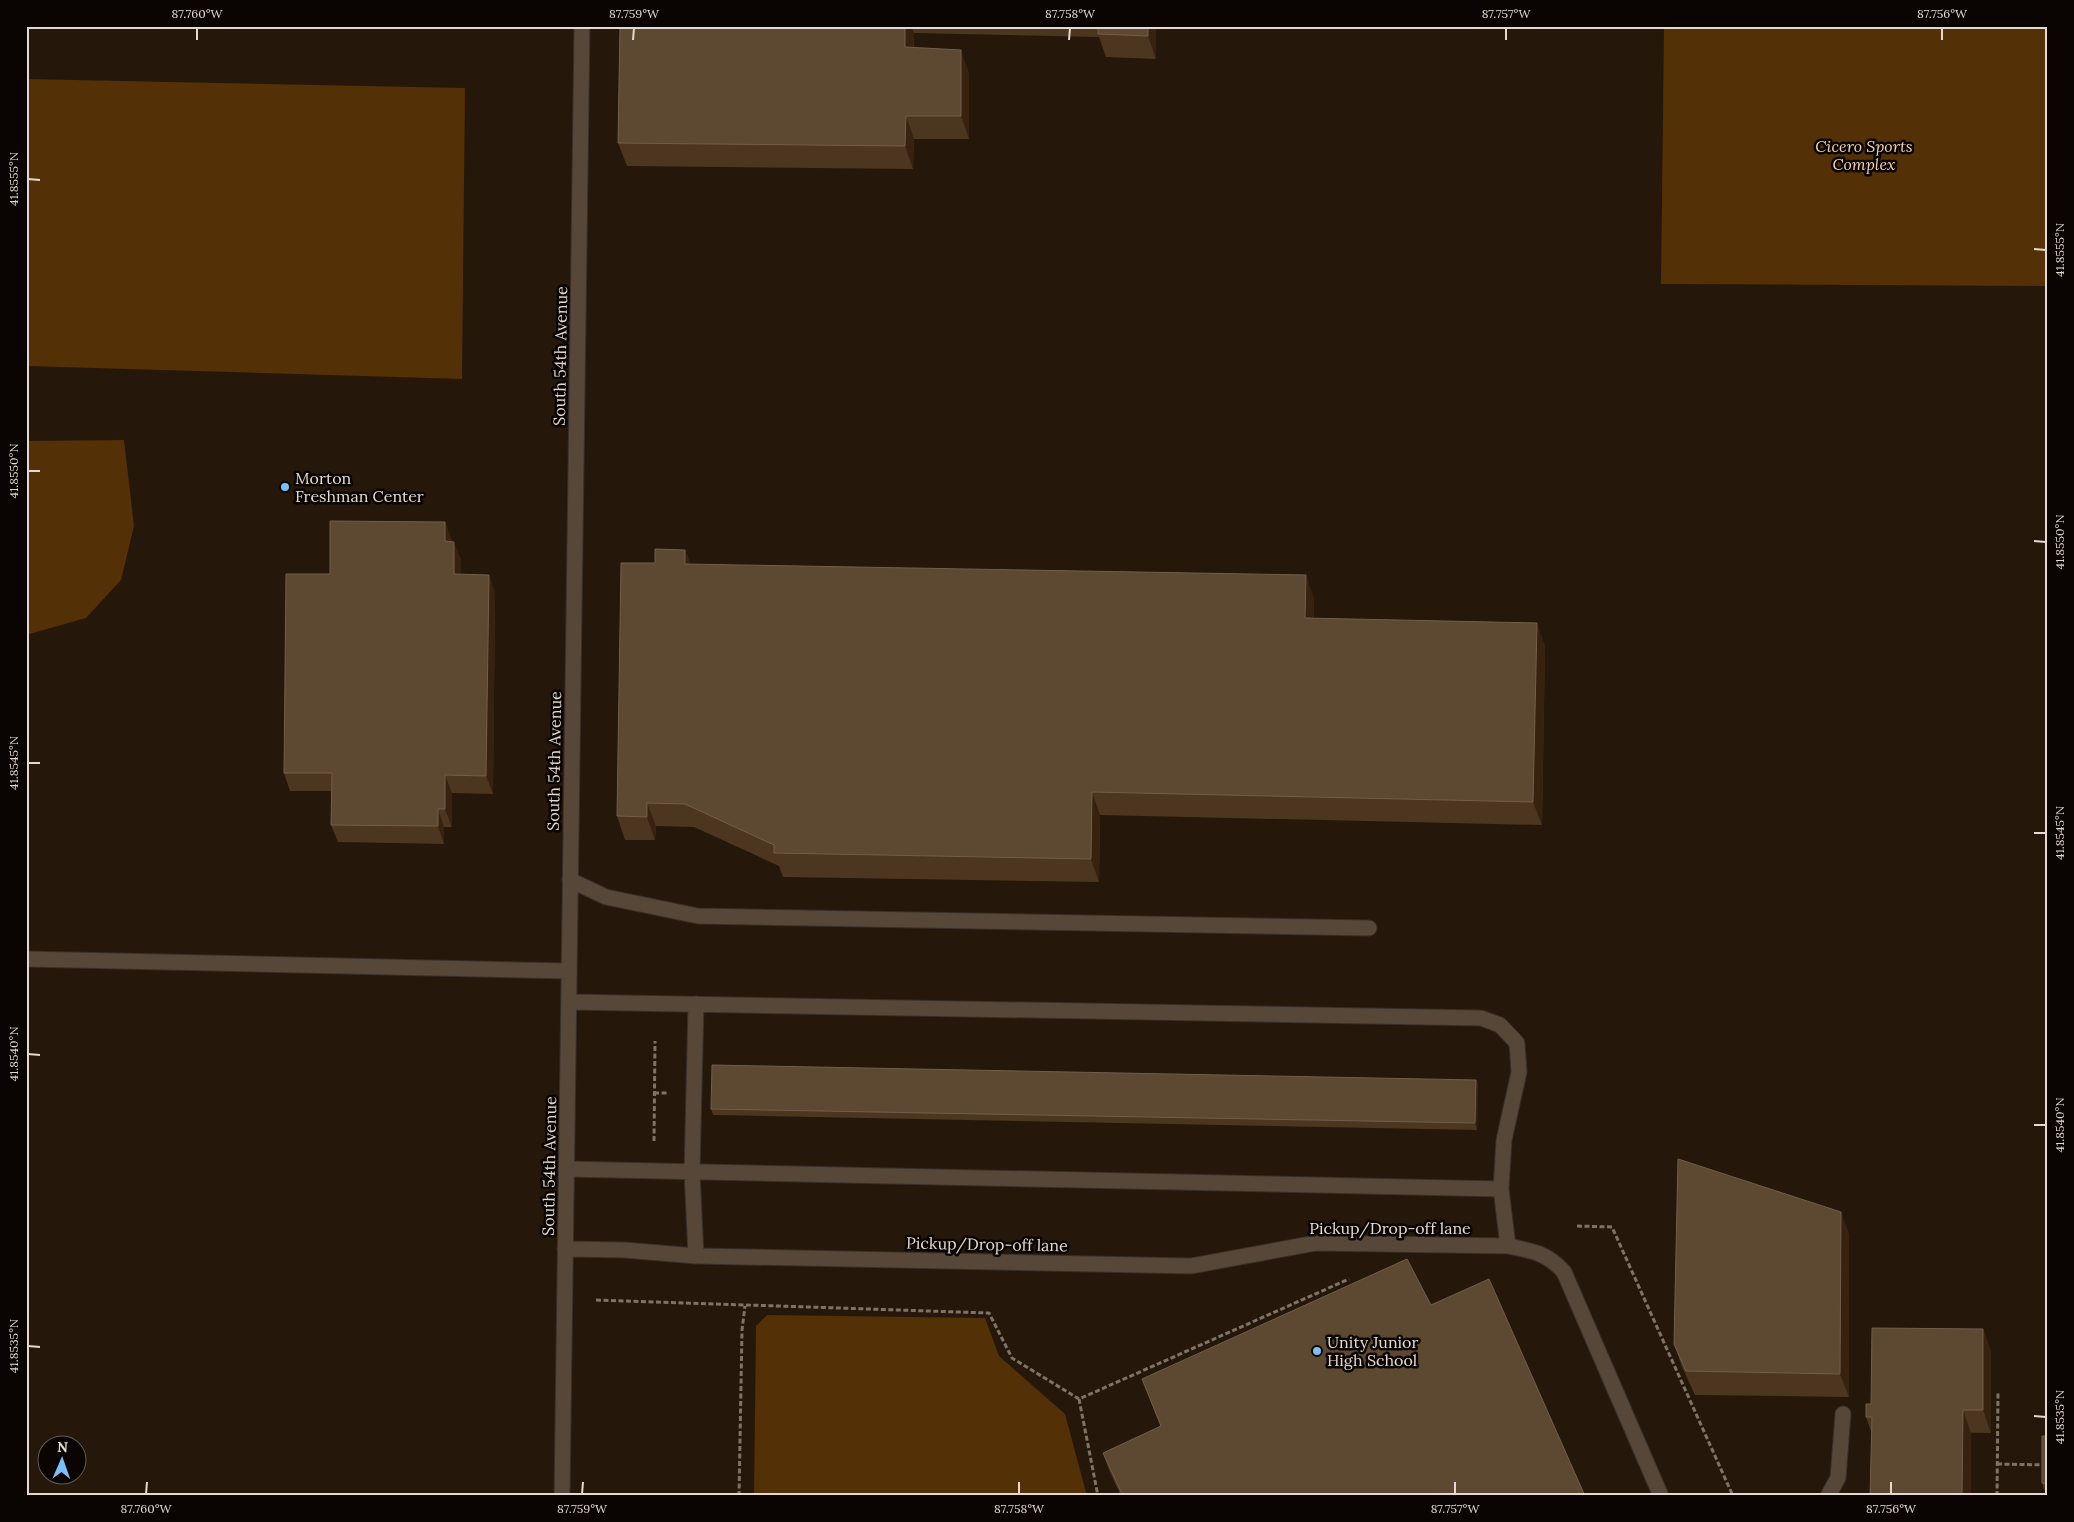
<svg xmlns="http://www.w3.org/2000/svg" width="2074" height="1522" viewBox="0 0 2074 1522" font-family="Lora,serif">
<rect width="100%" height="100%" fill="#25170a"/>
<path fill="#533006" d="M1664 26H2048V286L1661 284Z
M26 79 465 88 462 379 26 366Z
M124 440 134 526 121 580 86 618 26 635V441Z
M767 1315 985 1318 999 1356 1065 1414 1087 1496H754L756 1326Z"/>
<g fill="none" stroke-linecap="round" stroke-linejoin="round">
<g stroke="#382f2a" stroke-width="17">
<path id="minor" d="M570 880 606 897 698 916 1369 928
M26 959 569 971
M696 1004 692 1172 696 1256
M566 1169 1501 1189 1504 1140 1519 1072 1517 1043 1500 1025 1481 1018 569 1002
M1501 1189 1508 1246
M565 1249 625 1250 696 1256 1191 1266 1316 1243 1508 1246C1533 1251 1547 1253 1564 1272L1661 1496
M562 1496 582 26
M1828 1496 1838 1478 1843 1414"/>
</g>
<path stroke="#7f7367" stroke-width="3" stroke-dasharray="5 2.5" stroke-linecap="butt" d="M654 1093H668
M654 1141 655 1041
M1577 1226 1612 1227 1733 1496
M596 1300 989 1313 1012 1358 1079 1399 1349 1279
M1079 1399 1098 1496
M1997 1464 2048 1465
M739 1496 742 1330 745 1306
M1997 1496 1998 1392"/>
<use href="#minor" stroke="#564738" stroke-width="15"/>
</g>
<path fill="#4c361f" d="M620 26H1156V59L1106 57 1099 37 914 33V47L969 73V139H914L913 169 627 166 618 143Z
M445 522 452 542 461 560 460 574 495 592 493 794 452 793V827H444V844L338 842 331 825 332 791H290L284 773Z
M685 550 691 565 1314 598V618L1545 646 1542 825 1100 815 1099 882 783 877 779 866 694 827 656 826 655 840H625L617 816 655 563Z
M1476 1080 1478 1086 1477 1130 713 1115 711 1109Z
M1841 1212 1849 1235V1397L1695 1395 1682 1367 1674 1344Z
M1431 1305 1585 1496H1121L1109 1470 1103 1453 1161 1426 1142 1379Z
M1983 1329 1991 1352V1433L1871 1431 1866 1417 1871 1404Z
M2048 1436V1490H2044L2042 1483Z"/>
<path fill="#36220f" d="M905 26H911L914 33 913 70 905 47Z
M1148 26H1156V59L1148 36Z
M961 50 969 73V139L961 116Z
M906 116 914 139 913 169 905 146Z
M445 522 452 540 451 559 445 541Z
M454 542 461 560 460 592 454 574Z
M685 550 694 573 685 564Z
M489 575 495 592 493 794 486 776Z
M1306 575 1314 598V641L1305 618Z
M1537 623 1545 646 1542 825 1533 802Z
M445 775 452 793V827L445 809Z
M1092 792 1100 815 1099 882 1091 859Z
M647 803 656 826 655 840 647 817Z
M438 809 444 827V844L438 826Z
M1476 1080 1478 1086 1477 1130 1475 1123Z
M1841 1212 1849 1235V1397L1840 1374Z
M1983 1329 1991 1352V1433L1983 1410Z
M1963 1410 1971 1433V1496H1962Z"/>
<path fill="#5d4832" stroke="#725e4b" d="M620 26H905V47L961 50V116H906L905 146 618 143Z
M1098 26H1148V36L1098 34Z
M330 521 445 522V541L454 542V574L489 575 486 776 445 775V809H438V826L331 825 332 773H284L286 574H330Z
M655 549 685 550V564L1306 575 1305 618 1537 623 1533 802 1092 792 1091 859 774 853V845L685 804 647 803V817L617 816 621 563H655Z
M712 1065 1476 1080 1475 1123 711 1109Z
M1678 1159 1841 1212 1840 1374 1686 1371 1674 1344Z
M1407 1259 1431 1305 1489 1279 1585 1496H1123L1103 1453 1161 1426 1142 1379Z
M1872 1328 1983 1329V1410H1963L1962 1496H1870L1872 1417H1866V1404H1871Z
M2042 1436H2048V1484L2042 1483Z"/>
<path fill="none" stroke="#e3d9d0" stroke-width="2" d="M197 40V28M633 40 634 28M1069 40 1070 28M1506 40V28M1942 40V28M28 179 40 180M2034 249 2046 250M28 471H40M2034 541 2046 542M28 763H40M2034 833H2046M28 1054 40 1055M2034 1125H2046M28 1346 40 1347M2034 1416 2046 1417M146 1494 147 1482M582 1494 583 1482M1019 1494V1482M1455 1494V1482M1891 1494V1482"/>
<g fill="#7abff8" stroke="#0a0502" stroke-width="2">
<circle cx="285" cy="487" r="5"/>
<circle cx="1317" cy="1351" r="5"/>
</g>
<g text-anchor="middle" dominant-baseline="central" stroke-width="5" stroke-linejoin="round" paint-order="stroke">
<g font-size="16" font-style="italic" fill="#f7d2af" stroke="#0a0502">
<text x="1864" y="146">Cicero Sports<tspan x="1864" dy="18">Complex</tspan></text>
</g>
<g font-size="16" fill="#e3d9d0" stroke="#0a0502">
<text transform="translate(560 356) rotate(-89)">South 54th Avenue</text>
<text transform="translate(554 761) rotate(-89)">South 54th Avenue</text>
<text transform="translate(549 1166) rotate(-89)">South 54th Avenue</text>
<text x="1390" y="1228">Pickup/Drop-off lane</text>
<text transform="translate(987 1244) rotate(1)">Pickup/Drop-off lane</text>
</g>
<g font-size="16" fill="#e3d9d0" stroke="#0a0502" text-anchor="start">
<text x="295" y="478">Morton<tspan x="295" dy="18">Freshman Center</tspan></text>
<text x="1327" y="1342">Unity Junior<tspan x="1327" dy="18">High School</tspan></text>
</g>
</g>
<rect width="2074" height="1522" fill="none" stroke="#0a0502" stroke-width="55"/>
<g transform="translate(62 1460) rotate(2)"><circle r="24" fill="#0a0502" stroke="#615a54"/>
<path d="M0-4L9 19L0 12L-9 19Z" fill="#7abff8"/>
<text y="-8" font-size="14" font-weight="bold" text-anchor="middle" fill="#e3d9d0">N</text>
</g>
<rect x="28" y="28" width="2018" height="1466" fill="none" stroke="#e3d9d0" stroke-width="2"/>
<g font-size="12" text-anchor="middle" fill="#e3d9d0">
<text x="197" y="18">87.760°W</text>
<text x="634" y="18">87.759°W</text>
<text x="1070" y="18">87.758°W</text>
<text x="1506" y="18">87.757°W</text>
<text x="1942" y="18">87.756°W</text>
<text transform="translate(14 179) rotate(-90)" y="4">41.8555°N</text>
<text transform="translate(2060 250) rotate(-90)" y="4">41.8555°N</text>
<text transform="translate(14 471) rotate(-90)" y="4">41.8550°N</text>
<text transform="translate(2060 542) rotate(-90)" y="4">41.8550°N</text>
<text transform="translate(14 763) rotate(-90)" y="4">41.8545°N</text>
<text transform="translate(2060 833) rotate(-90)" y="4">41.8545°N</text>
<text transform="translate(14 1054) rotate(-90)" y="4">41.8540°N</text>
<text transform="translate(2060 1125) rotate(-90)" y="4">41.8540°N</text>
<text transform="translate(14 1346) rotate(-90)" y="4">41.8535°N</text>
<text transform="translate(2060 1417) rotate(-90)" y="4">41.8535°N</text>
<text x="146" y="1513">87.760°W</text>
<text x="582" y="1513">87.759°W</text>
<text x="1019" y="1513">87.758°W</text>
<text x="1455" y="1513">87.757°W</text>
<text x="1891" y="1513">87.756°W</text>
</g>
</svg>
